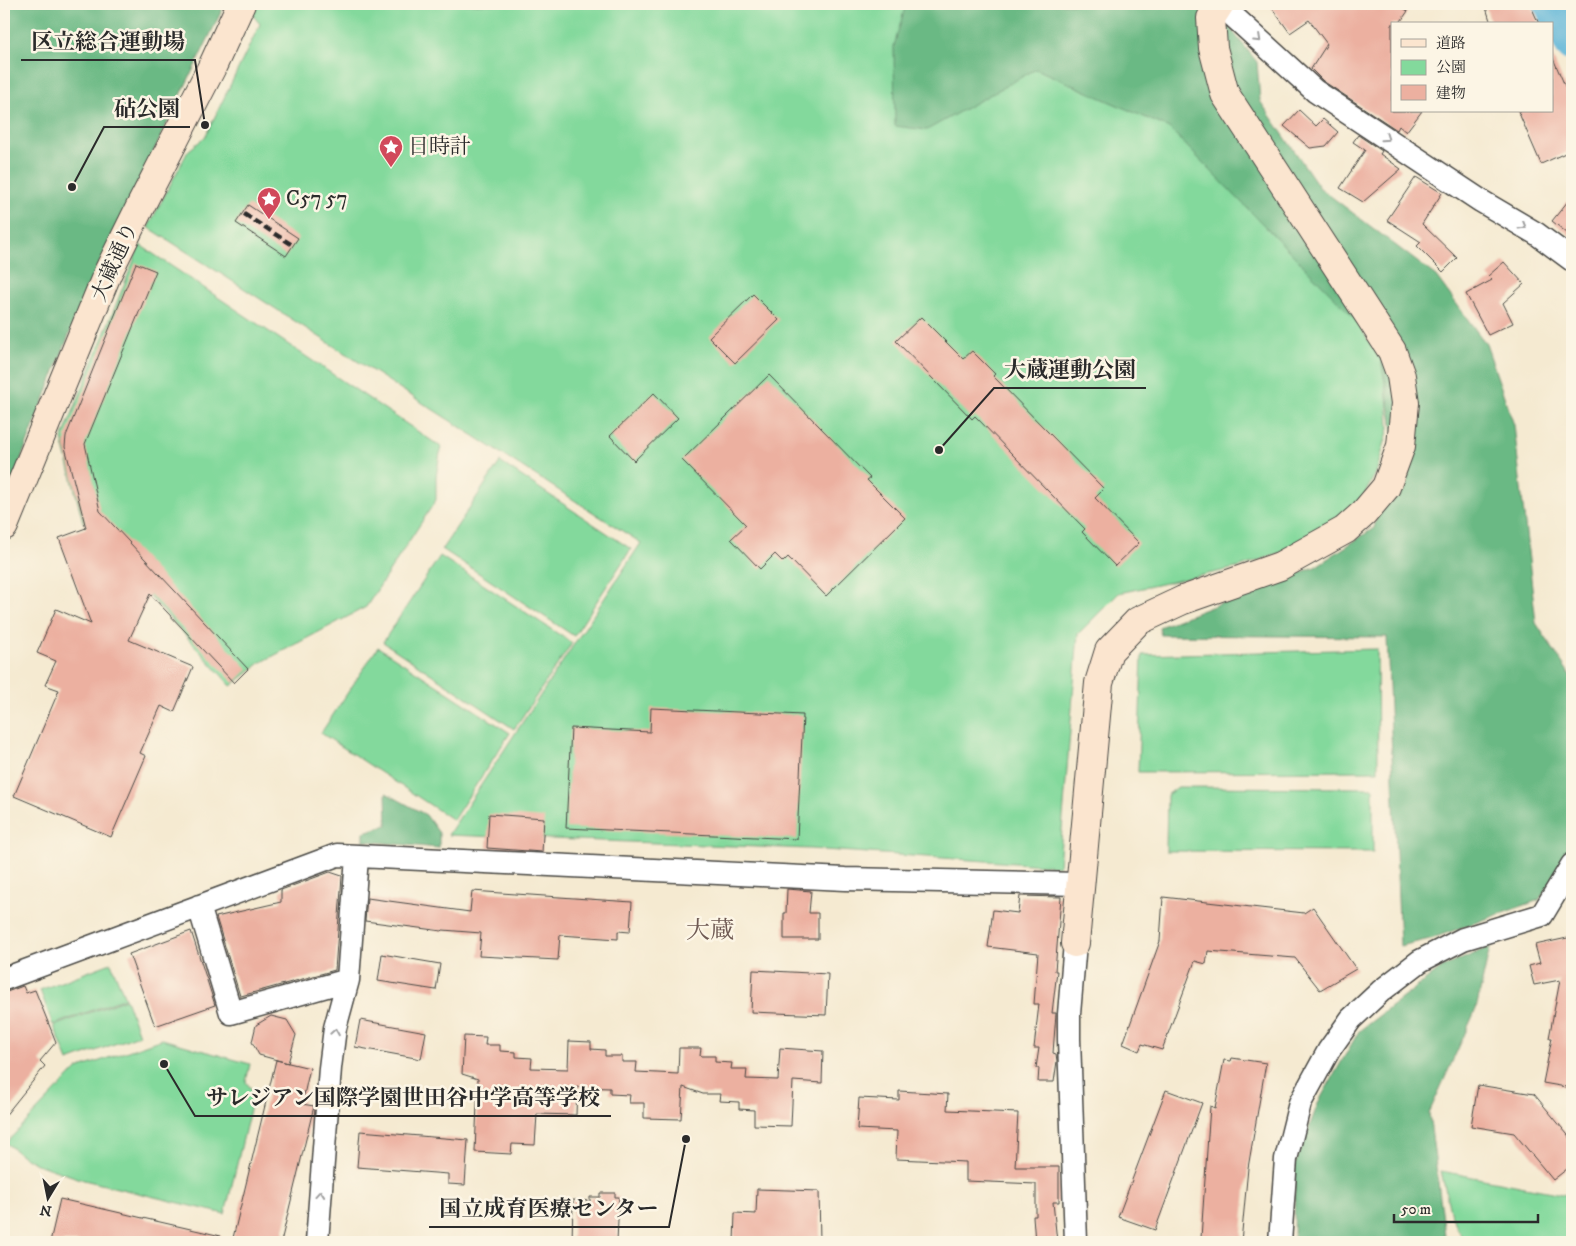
<svg xmlns="http://www.w3.org/2000/svg" width="1576" height="1246" viewBox="0 0 1576 1246" font-family="'IM FELL DW Pica','Noto Serif JP',serif">
<rect width="100%" height="100%" fill="#fcf5e5"/>
<filter id="ink" filterUnits="userSpaceOnUse"><feTurbulence type="fractalNoise" baseFrequency=".02" numOctaves="2"/><feDisplacementMap in="SourceGraphic" scale="10" xChannelSelector="R" yChannelSelector="G"/><feConvolveMatrix kernelMatrix="1 2 1 2 8 2 1 2 1" color-interpolation-filters="sRGB"/></filter>
<filter id="wash" filterUnits="userSpaceOnUse"><feTurbulence type="fractalNoise" baseFrequency=".0096" numOctaves="4" result="noise"/><feDisplacementMap in="SourceGraphic" scale="20" xChannelSelector="R" yChannelSelector="G"/><feGaussianBlur stdDeviation="1.12" result="paint"/><feColorMatrix in="noise" values="0 0 0 0 0 0 0 0 0 0 0 0 0 0 0 0 0 1.4 0 .05"/><feComposite in="paint" operator="in"/></filter>
<g filter="url(#wash)">
<rect width="100%" height="100%" fill="#f5ead1"/>
<path fill="#83d99c" stroke="#578264" d="M256 4H1173L1248 150 1382 362 1387 393 1389 428 1376 473 1355 512 1312 541 1241 567 1119 593 1078 634 1059 866 810 849 448 835 641 543 148 227 188 151 205 137 260 24 251 13Z
M140 245 441 447 436 477V500L366 607 260 663 231 686 83 522 62 439Z
M500 462 631 549 574 636 442 549Z
M440 556 572 643 514 729 383 642Z
M378 647 510 733 453 820 321 733Z
M1377 649 1378 771 1138 772 1142 655Z
M1178 787 1373 788V852L1166 851 1167 795Z
M111 963 125 998 53 1025 40 990Z
M126 999 139 1035 68 1061 54 1026Z
M162 1039 250 1064 246 1082 254 1093 225 1214 84 1180 57 1171 37 1164 21 1155 6 1143 77 1069Z
M1441 1171 1572 1196V1242H1464L1451 1215Z"/>
<path fill="#6ab984" stroke="#4a7258" d="M11 4H225L86 291 4 503V14Z
M906 4H1211L1257 62 1260 101 1320 188 1436 276 1486 344 1514 425 1536 623 1572 678V849L1539 900 1430 939 1400 946 1387 637 1161 635 1159 627 1315 567 1374 528 1396 446 1378 342 1169 128 1036 69 927 130 895 126 894 46Z
M386 793 426 815 439 833V848L364 841V832L387 825Z
M1490 947 1476 1009 1429 1113 1445 1235 1449 1242H1294L1295 1165 1319 1101 1359 1031 1443 967Z"/>
<g fill="none" stroke-linecap="round" stroke-linejoin="round">
<path stroke="#5ab4d8" stroke-width="35" d="M1551 4 1572 44"/>
</g>
<g id="blocks">
<path fill="#ecb0a0" d="M1269 4H1396L1408 11 1399 24H1392V111H1422L1406 132 1399 126 1397 130 1323 81 1311 69 1327 44 1309 20 1290 33Z
M1485 4H1530L1539 24H1491Z
M1552 56 1572 102V150L1541 164 1518 111H1552Z
M1299 110 1316 126 1323 119 1338 132 1326 146 1310 148 1284 126Z
M1358 135 1382 151 1380 154 1401 169 1363 202 1340 188 1365 150 1353 142Z
M1416 177 1442 193 1422 224 1457 258 1443 272 1417 246 1421 242 1387 220Z
M1572 196V237L1552 221Z
M248 205 298 238 286 256 236 223Z
M1504 262 1524 284 1503 303 1513 323 1488 335 1466 294 1492 280 1488 276Z
M136 263 156 271 85 444 100 511 248 669 234 683 150 594 129 640 193 667 174 712 161 706 140 753 146 756 111 837 14 796 59 690 45 685 56 661 37 653 56 609 91 624 59 538 86 528 65 447 66 436Z
M753 294 779 320 735 363 709 337Z
M921 317 963 359 972 351 995 374 993 376 1104 489 1095 498 1139 543 1115 566 1082 532 1085 529 975 416 972 419 896 341Z
M769 375 870 478 867 480 905 518 826 596 788 557 783 562 775 554 760 569 731 539 746 525 682 460Z
M654 393 678 418 634 461 610 436Z
M651 708 803 715 797 839 566 828 571 728 650 732Z
M489 814 544 818 542 852 487 848Z
M330 872 342 876 335 970 241 996H240L216 917 281 902V890Z
M787 889 811 891 809 913H818V939H784V913H786Z
M472 891 632 902 630 932 618 931V939L560 935 558 960 479 956 481 933 443 930 442 931 365 921 367 898 470 912Z
M1020 896 1061 897 1055 971H1057L1052 1013H1056L1053 1053 1056 1054 1057 1061 1054 1082H1038L1039 1068H1036L1039 1048H1034L1039 1004H1034L1038 953 988 947 993 910 1018 913Z
M1163 897 1304 913 1313 907 1356 969 1320 990 1295 958 1208 951 1206 964 1195 961 1162 1050 1142 1044 1139 1051 1123 1044 1160 941Z
M191 931 215 1005 155 1026 129 954Z
M1572 937V1088L1543 1083 1552 1038H1549L1560 980 1534 985 1529 966 1540 963 1535 945Z
M382 954 440 964 436 990 378 981Z
M753 970 828 974 826 1015 751 1012Z
M23 986 26 993 35 990 56 1042 40 1061 45 1066 4 1117V993Z
M271 1016 287 1020 296 1035 288 1063 259 1055 252 1042 256 1025Z
M360 1020 426 1032 421 1059 355 1047Z
M464 1036 486 1037 485 1045H500V1051L516 1052V1057L532 1058 531 1068 568 1069 569 1041 591 1042V1049L605 1050V1056H622V1062H637L636 1072 678 1074 679 1048H701L700 1056H715V1062L732 1063 731 1069H747L746 1079 778 1080 780 1048 823 1051 822 1083 793 1081 791 1126 754 1125V1110L739 1109V1102L719 1101 720 1094H703L683 1087 681 1119 644 1118V1103H629L630 1095 610 1094V1088L577 1087 576 1115 537 1114 535 1145 512 1144 511 1154 475 1152 478 1079 462 1074Z
M1232 1058 1266 1063 1248 1168 1241 1242H1219L1220 1239 1201 1238 1210 1106 1215 1108 1224 1060 1231 1061Z
M276 1060 310 1068 302 1104 314 1106 281 1242H232Z
M1478 1085 1534 1094 1572 1140V1165L1553 1180 1514 1133 1471 1126Z
M1166 1090 1202 1103 1155 1230 1118 1217Z
M899 1091 948 1094 947 1110 1018 1113 1015 1167H1059V1202H1053L1057 1242H1035L1033 1216H1036V1184L966 1181V1162L896 1159 897 1131 857 1129 859 1098 899 1100Z
M360 1131 468 1140 465 1185 448 1184V1174L357 1167Z
M757 1189 819 1191 820 1242H734L735 1213 756 1214Z
M600 1193H615V1197H619L617 1242H572L573 1200 590 1201V1197H600Z
M60 1199 221 1236 220 1242H50Z"/>
</g>
</g>
<g filter="url(#ink)">
<use href="#blocks" fill-opacity="0" stroke="#494844" stroke-width="1"/>
<g fill="none" stroke-linecap="round" stroke-linejoin="round">
<g stroke="#494844" stroke-width="25">
<path id="street" d="M1224 4 1233 16 1315 91 1481 201 1537 234 1572 260
M199 906 231 1013 348 980
M1075 943 1069 1014V1039L1076 1242
M4 979 337 855 845 879 1079 884
M317 1242 330 1068 335 1028 348 980 357 857
M1280 1242 1286 1159 1300 1103 1329 1050 1351 1019 1381 991 1420 961 1463 939 1542 915 1572 865"/>
</g>
<g stroke="#494844" stroke-width="30">
<path id="secondary" d="M4 526 108 272 142 203 213 65 241 4
M1075 943 1099 683 1109 651 1138 621 1183 600 1280 566 1345 530 1364 513 1386 487 1401 446 1405 403 1401 376 1392 351 1225 94 1213 48 1211 18 1220 4"/>
</g>
<use href="#street" stroke="#fff" stroke-width="22"/>
<use href="#secondary" stroke="#fbe5cf" stroke-width="28"/>
<path stroke="#2b2b2b" stroke-width="4" stroke-dasharray="8 4" stroke-linecap="butt" d="M244 214 291 244"/>
</g>
<defs><path id="oneway-chevron" d="M-2-3.5L2.5 0L-2 3.5" fill="none" stroke-width="1.6" stroke-linecap="round" stroke-linejoin="round" transform="scale(1.25)"/></defs>
<g stroke="#a0a0a0">
<use href="#oneway-chevron" transform="translate(1258 39) rotate(43)"/>
<use href="#oneway-chevron" transform="translate(1386 138) rotate(34)"/>
<use href="#oneway-chevron" transform="translate(1523 226) rotate(30)"/>
<use href="#oneway-chevron" transform="translate(335 1032) rotate(-80)"/>
<use href="#oneway-chevron" transform="translate(320 1194) rotate(-85)"/>
</g>
</g>
<defs>
<g id="sight-pin" transform="scale(1.25)"><path d="M0 17L-7.5 6A9.5 9.5 0 1 1 7.5 6Z" fill="#d1495b" stroke="#fcf5e5"/><path d="M0-6L1.8-2.2L6-1.7L2.9 1.2L3.7 5.4L0 3.3L-3.7 5.4L-2.9 1.2L-6-1.7L-1.8-2.2Z" fill="#fff"/></g>
</defs>
<g fill-rule="evenodd">
<use href="#sight-pin" x="391" y="147"/>
<use href="#sight-pin" x="269" y="199"/>
</g>
<g text-anchor="middle" dominant-baseline="central" stroke-width="5" stroke-linejoin="round" paint-order="stroke">
<g font-size="21" fill="#2b2b2b" stroke="#fcf5e5" text-anchor="start">
<text x="408" y="147">日時計</text>
<text x="286" y="199">C57 57</text>
</g>
<g font-size="21" fill="#2b2b2b" stroke="#fcf5e5">
<text transform="translate(115 262) rotate(-66)">大蔵通り</text>
</g>
<g font-size="24" fill="#6f5a54" stroke="#fcf5e5">
<text x="710" y="931">大蔵</text>
</g>
</g>
<path fill="none" stroke="#2b2b2b" stroke-width="2" d="M205 125L195 60H21M72 187L104 127H190M939 450L994 388H1146M164 1064L195 1116H611M686 1139L669 1227H429"/>
<g fill="#2b2b2b" stroke="#fcf5e5" stroke-width="2">
<circle cx="205" cy="125" r="5"/>
<circle cx="72" cy="187" r="5"/>
<circle cx="939" cy="450" r="5"/>
<circle cx="164" cy="1064" r="5"/>
<circle cx="686" cy="1139" r="5"/>
</g>
<g font-size="22" text-anchor="middle" font-weight="bold" fill="#2b2b2b" stroke="#fcf5e5" stroke-width="5" stroke-linejoin="round" paint-order="stroke">
<text x="108" y="49">区立総合運動場</text>
<text x="147" y="116">砧公園</text>
<text x="1070" y="377">大蔵運動公園</text>
<text x="403" y="1105">サレジアン国際学園世田谷中学高等学校</text>
<text x="549" y="1216">国立成育医療センター</text>
</g>
<rect width="1576" height="1246" fill="none" stroke="#fcf5e5" stroke-width="20"/>
<rect x="1391" y="22" width="162" height="90" fill="#fcf5e5" stroke="#a8a49b"/>
<rect x="1401" y="39" width="25" height="8" fill="#fbe5cf" stroke="#a8a49b"/>
<text x="1436" y="48" font-size="15" fill="#2b2b2b">道路</text>
<rect x="1401" y="60" width="25" height="15" fill="#83d99c" stroke="#a8a49b"/>
<text x="1436" y="72" font-size="15" fill="#2b2b2b">公園</text>
<rect x="1401" y="85" width="25" height="15" fill="#ecb0a0" stroke="#a8a49b"/>
<text x="1436" y="98" font-size="15" fill="#2b2b2b">建物</text>
<g transform="translate(48 1198) rotate(190)" stroke="#fcf5e5" stroke-width="4" paint-order="stroke">
<path d="M0-4L9 19L0 12L-9 19Z" fill="#2b2b2b"/>
<text y="-8" font-size="14" font-weight="bold" text-anchor="middle" fill="#2b2b2b">N</text>
</g>
<path d="M1394 1214v8h144v-8" fill="none" stroke="#2b2b2b" stroke-width="2.5"/>
<text x="1401" y="1214" font-size="15" fill="#2b2b2b" stroke="#fcf5e5" stroke-width="4" paint-order="stroke">50 m</text>
</svg>
